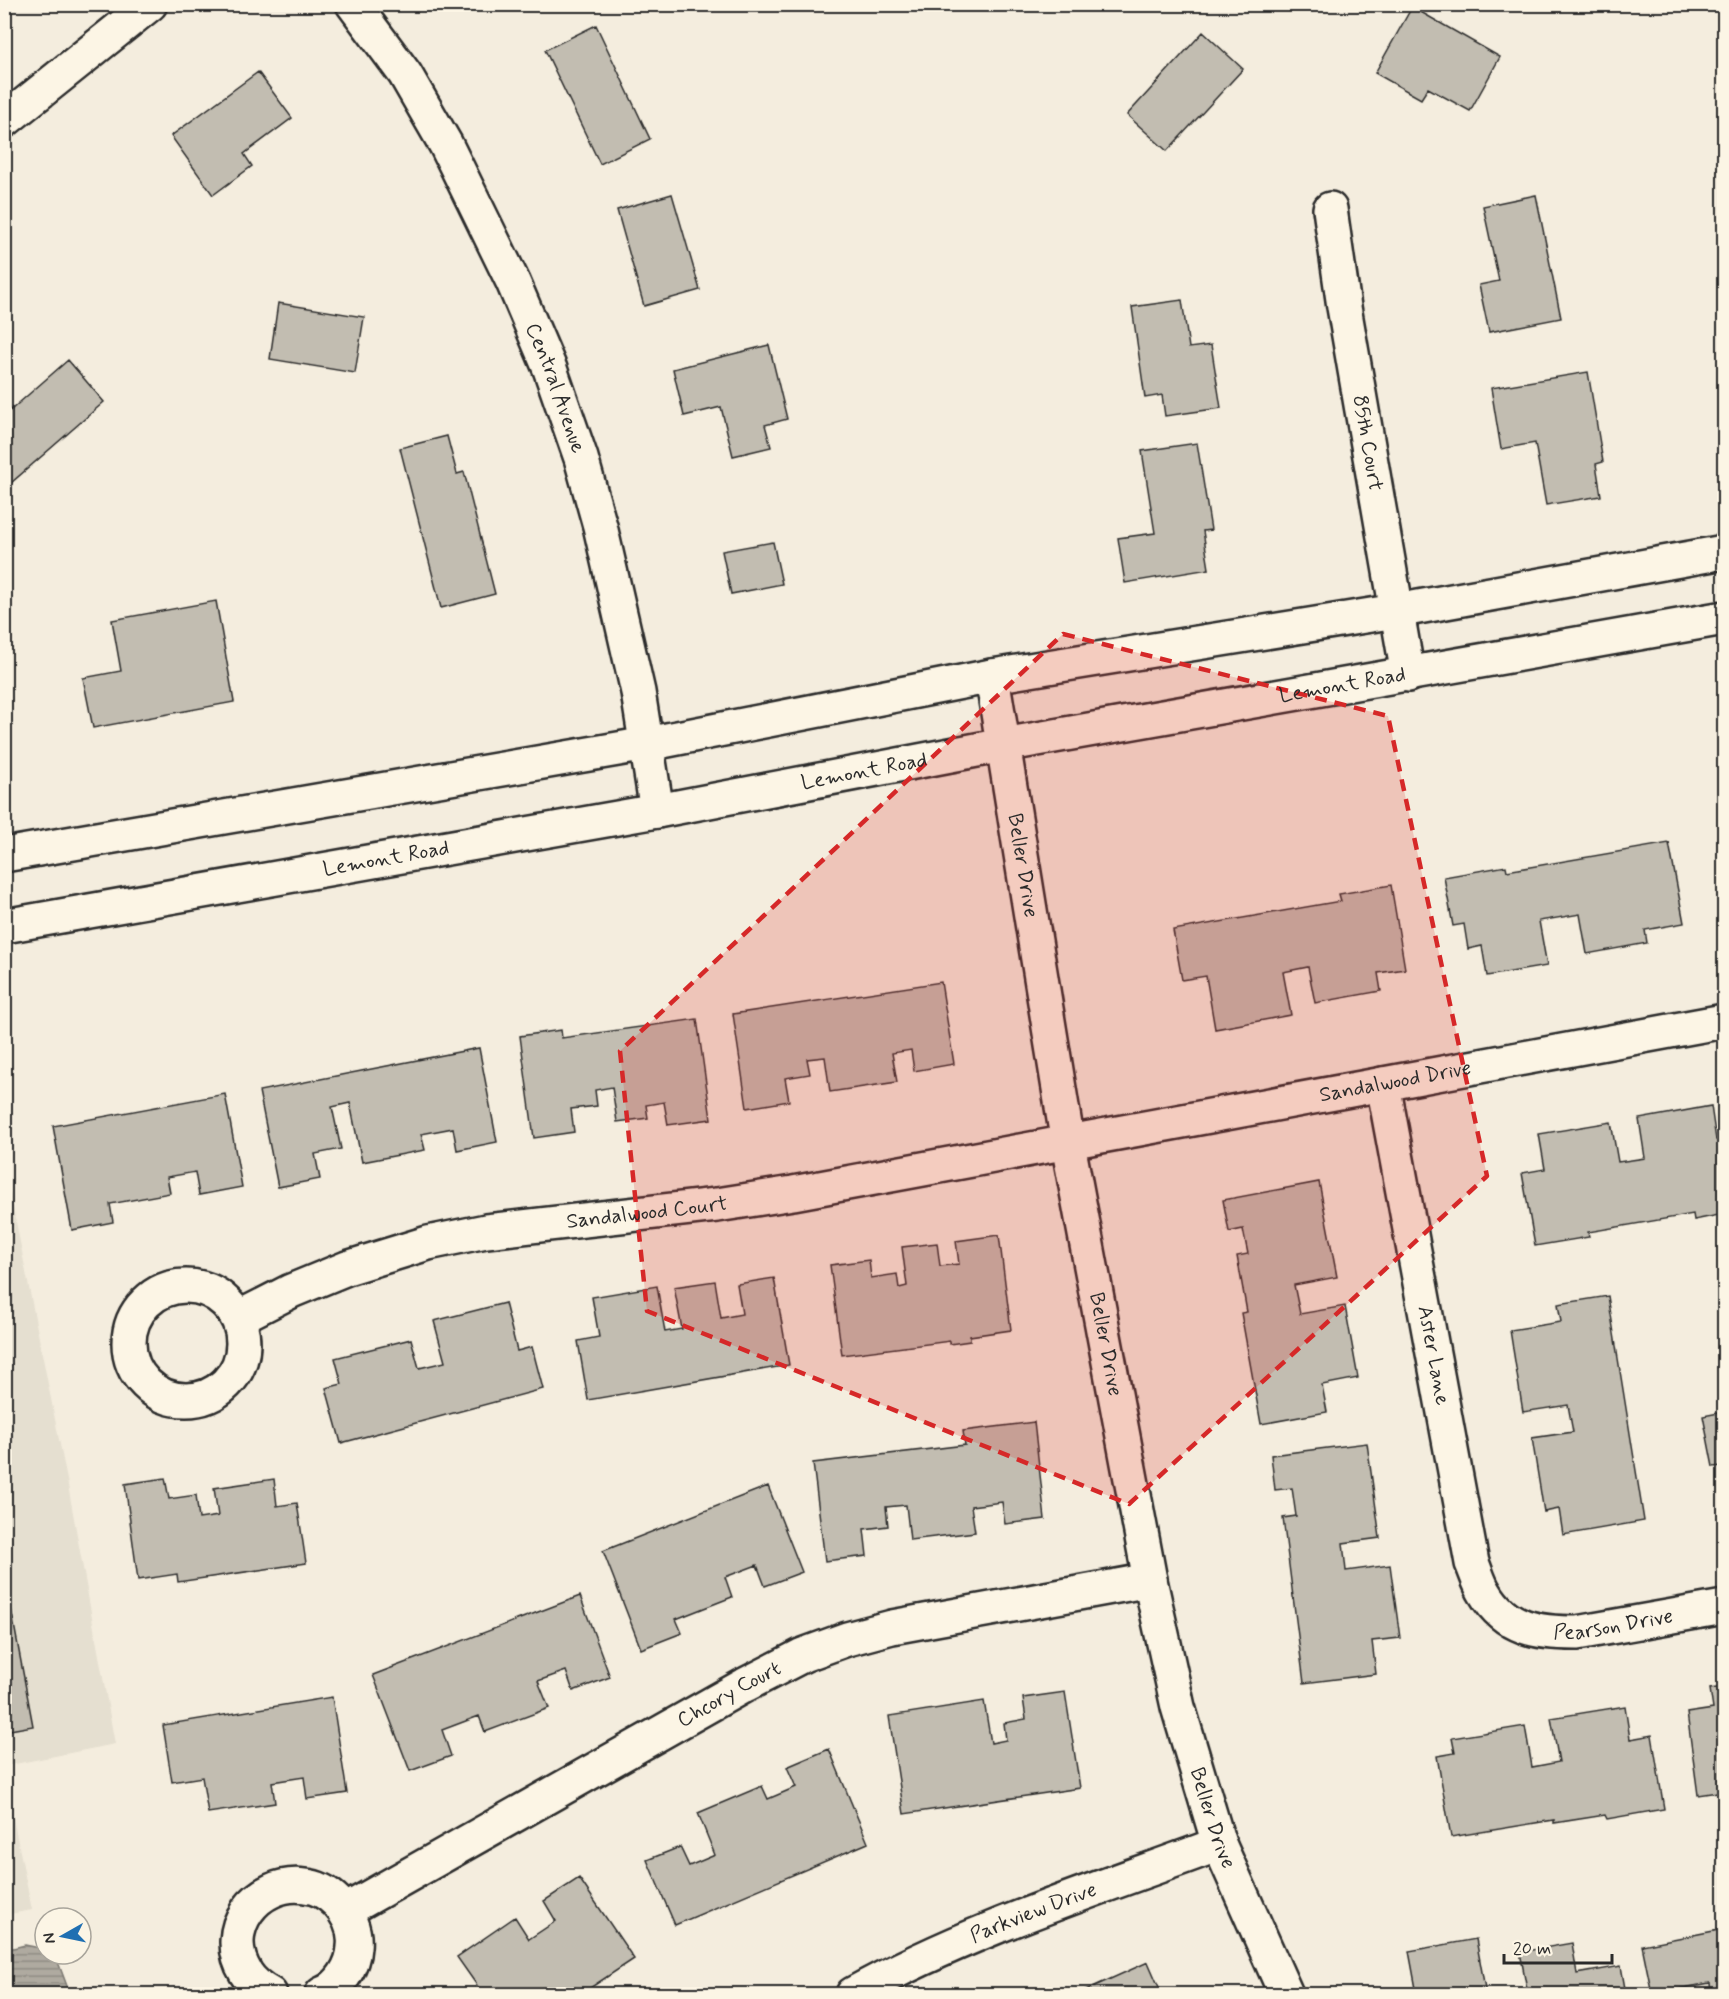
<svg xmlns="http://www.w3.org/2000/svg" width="1729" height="1999" viewBox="0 0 1729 1999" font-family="Mynerve,sans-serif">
<defs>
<pattern id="water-rules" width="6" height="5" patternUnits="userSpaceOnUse" patternTransform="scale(1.5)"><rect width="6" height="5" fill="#afaaa0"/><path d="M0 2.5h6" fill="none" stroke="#8f8b83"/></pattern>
</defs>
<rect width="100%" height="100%" fill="#f4edde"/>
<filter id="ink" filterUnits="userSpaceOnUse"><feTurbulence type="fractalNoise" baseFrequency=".0167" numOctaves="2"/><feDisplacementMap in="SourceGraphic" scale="12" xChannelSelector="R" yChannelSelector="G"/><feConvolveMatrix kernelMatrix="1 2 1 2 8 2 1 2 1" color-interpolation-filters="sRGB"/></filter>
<g filter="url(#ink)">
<path fill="#e5dfd0" d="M4 1161 67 1480 115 1744 5 1766Z
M4 1774 32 1910 5 1915H4Z"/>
<path fill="url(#water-rules)" stroke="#7a7771" stroke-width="1.5" d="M25 1945 45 1949V1954H55L70 1994H5V1950Z"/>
<path fill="#c2bdb1" stroke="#2b2b2b" stroke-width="1.5" d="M1412 7 1500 57 1470 111 1428 88 1421 99 1375 73Z
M596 25 650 139 600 164 545 50Z
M1203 32 1243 69 1167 151 1127 115Z
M258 72 292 118 244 154 252 166 213 195 171 136Z
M672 194 700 290 644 306 617 210Z
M1536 195 1561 318 1489 332 1479 285 1499 281 1483 206Z
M1182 300 1189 348 1211 345 1221 408 1165 416 1162 395 1145 398 1132 307Z
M278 303 364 317 355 373 270 359Z
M769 345 787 419 765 425 771 447 733 456 721 407 684 416 673 369Z
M68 360 104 402 4 489V416Z
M1588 372 1603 462 1596 464 1601 496 1546 505 1535 443 1501 449 1491 388Z
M447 436 457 474 464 472 495 594 441 608 400 448Z
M1197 443 1211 530 1203 531 1209 569 1125 583 1118 538 1155 533 1142 451Z
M773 542 782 584 731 594 722 551Z
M216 601 234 702 93 728 83 678 121 671 112 620Z
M1669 843 1684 923 1645 930 1647 943 1587 954 1580 914 1539 921 1547 966 1487 976 1482 946 1468 949 1464 924 1453 926 1444 877 1506 866 1507 871Z
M1391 885 1405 969 1378 973 1381 991 1315 1003 1308 967 1283 972 1291 1015 1215 1029 1206 976 1182 980 1173 930 1341 901 1339 894Z
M941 982 954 1064 914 1071 911 1050 892 1053 897 1082 830 1092 825 1057 807 1059 810 1074 785 1078 789 1101 747 1108 733 1014Z
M697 1019 711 1119 668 1125 664 1102 646 1105 648 1118 617 1122 612 1087 595 1090 597 1106 571 1109 574 1132 534 1138 520 1036 561 1030 562 1038Z
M479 1048 497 1142 457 1150 453 1128 421 1134 425 1150 362 1162 350 1103 332 1107 341 1149 315 1154 320 1179 278 1187 259 1091Z
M225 1094 242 1187 199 1195 195 1172 167 1177 170 1193 110 1204 113 1222 72 1230 53 1126Z
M1711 1106 1716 1140 1724 1139V1214L1694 1220 1693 1214 1588 1232 1589 1237 1535 1246 1522 1173 1545 1169 1539 1134 1611 1122 1618 1162 1645 1158 1639 1119Z
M1319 1182 1337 1277 1294 1285 1300 1314 1345 1306 1358 1378 1322 1385 1327 1412 1261 1424 1241 1313 1247 1312 1237 1256 1248 1254 1243 1229 1229 1232 1223 1200Z
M999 1235 1011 1330 970 1336V1341L950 1344V1341L842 1355 830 1265 869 1260 871 1278 897 1274 899 1288 907 1286 902 1247 937 1243 940 1266 959 1264 956 1241Z
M774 1278 789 1365 588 1400 578 1341 599 1337 592 1297 657 1286 665 1332 682 1329 674 1287 715 1281 721 1318 742 1314 737 1284Z
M1608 1296 1644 1521 1563 1535 1559 1509 1544 1512 1532 1438 1573 1432 1568 1405 1523 1412 1510 1330 1561 1322 1558 1304Z
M505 1303 517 1351 532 1347 543 1389 341 1443 326 1388 342 1384 335 1358 411 1339 419 1368 445 1362 434 1321Z
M1724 1412V1473L1723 1466 1713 1467 1703 1416Z
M1034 1422 1045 1519 1005 1524 1002 1502 971 1506 975 1532 910 1540 906 1505 886 1507 888 1526 864 1529 867 1556 825 1561 813 1463 965 1445 963 1431Z
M1367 1443 1380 1538 1343 1543 1346 1571 1390 1565 1400 1638 1372 1641 1376 1674 1304 1683 1283 1518 1296 1516 1292 1488 1275 1490 1271 1455Z
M165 1478 169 1499 196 1495 199 1519 218 1516 214 1488 274 1479 277 1506 297 1503 306 1563 178 1582 177 1574 138 1580 125 1484Z
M768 1486 802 1572 765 1586 757 1565 725 1577 732 1597 676 1619 682 1633 641 1649 603 1551Z
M4 1571 33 1726 4 1731Z
M580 1596 610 1677 573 1691 566 1671 538 1681 549 1708 485 1732 479 1716 442 1730 451 1756 410 1771 373 1675Z
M1724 1687V1791L1698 1795 1687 1713 1713 1709 1710 1689Z
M1065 1692 1080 1788 904 1814 889 1716 984 1701 991 1743 1006 1740 1004 1723 1026 1719 1023 1698Z
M332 1697 347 1793 307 1799 304 1777 272 1782 275 1803 208 1813 202 1777 172 1782 163 1725Z
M1625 1706 1630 1739 1652 1735 1664 1809 1607 1819 1605 1815 1554 1823V1820L1451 1837 1437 1756 1455 1753 1452 1738 1525 1726 1532 1767 1559 1762 1551 1718Z
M829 1749 868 1843 675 1925 647 1860 680 1847 689 1866 715 1855 698 1813 762 1786 768 1799 796 1787 787 1767Z
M579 1878 634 1959 581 1994H483L457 1957 515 1917 529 1939 556 1921 544 1901Z
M1724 1929V1994H1711L1710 1983 1652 1994 1642 1945Z
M1476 1939 1486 1994H1417L1409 1951Z
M1572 1943 1577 1974 1621 1966 1626 1994H1528L1520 1952Z
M1148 1962 1162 1994H1077Z"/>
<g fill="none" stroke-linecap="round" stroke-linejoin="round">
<g stroke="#2b2b2b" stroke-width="38">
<g id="street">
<path id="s1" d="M353 4 405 74 446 145 513 282 550 369 581 458 600 526 638 692 657 811"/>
<path d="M4 121 150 4"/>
<path id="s2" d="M1330 209 1344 307 1408 675"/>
<path id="s3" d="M992 676 1068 1144 1150 1580 1178 1707 1219 1844 1286 1994"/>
<path id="s4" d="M1383 1084 1472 1563C1476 1572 1479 1584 1485 1593 1506 1629 1538 1633 1577 1633L1724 1607"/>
<circle cx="186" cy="1343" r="57"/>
<path id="s5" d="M238 1318 291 1291 347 1268 428 1243 486 1231 717 1205 793 1193 1724 1021"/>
<path id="s6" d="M345 1911 745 1685 803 1655 847 1639 892 1627 1150 1580"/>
<path d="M270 1994C261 1989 252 1983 246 1973 219 1930 257 1879 305 1886 317 1887 328 1893 337 1902 348 1914 356 1930 354 1947 353 1966 340 1987 322 1994"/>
<path id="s7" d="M853 1994C968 1930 1096 1890 1219 1844"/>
</g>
</g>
<g stroke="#2b2b2b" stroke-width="38">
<g id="secondary">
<path d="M4 855 647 744 992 676 1396 611 1724 552"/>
<path id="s8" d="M4 926 657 811 1003 745 1724 618"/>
</g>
</g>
<use href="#street" stroke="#fcf5e5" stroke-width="33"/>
<use href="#secondary" stroke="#fcf5e5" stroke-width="33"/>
</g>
</g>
<path fill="#d62828" fill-opacity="0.2" stroke="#d62828" stroke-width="4.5" stroke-dasharray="12 8" stroke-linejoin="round" d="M1063 634 1388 716 1487 1176 1129 1504 647 1311 620 1051Z"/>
<g text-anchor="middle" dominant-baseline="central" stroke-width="5" stroke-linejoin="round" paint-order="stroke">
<g font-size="21" fill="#2b2b2b" stroke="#fcf5e5">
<text stroke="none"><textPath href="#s1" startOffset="436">Central Avenue</textPath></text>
<text stroke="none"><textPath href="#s2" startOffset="237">85th Court</textPath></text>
<text stroke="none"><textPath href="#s8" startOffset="1360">Lemont Road</textPath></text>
<text stroke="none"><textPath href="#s8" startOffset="874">Lemont Road</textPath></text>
<text stroke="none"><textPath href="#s8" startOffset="388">Lemont Road</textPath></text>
<text stroke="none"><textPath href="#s3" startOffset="192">Beller Drive</textPath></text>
<text stroke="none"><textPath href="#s5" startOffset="1186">Sandalwood Drive</textPath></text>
<text stroke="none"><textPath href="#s5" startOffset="426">Sandalwood Court</textPath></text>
<text stroke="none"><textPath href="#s3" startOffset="678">Beller Drive</textPath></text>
<text stroke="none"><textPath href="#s4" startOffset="276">Aster Lane</textPath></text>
<text stroke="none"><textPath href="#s4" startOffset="663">Pearson Drive</textPath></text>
<text stroke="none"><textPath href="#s6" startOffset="441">Chcory Court</textPath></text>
<text stroke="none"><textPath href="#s3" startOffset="1164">Beller Drive</textPath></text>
<text stroke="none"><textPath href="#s7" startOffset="198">Parkview Drive</textPath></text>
</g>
</g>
<rect width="1729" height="1999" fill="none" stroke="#fcf5e5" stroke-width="24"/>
<rect x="12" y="12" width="1705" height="1975" fill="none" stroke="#2b2b2b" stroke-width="2" filter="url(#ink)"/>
<g transform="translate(63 1936) rotate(261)"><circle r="28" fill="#fcf5e5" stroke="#a8a49b" stroke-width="1.5"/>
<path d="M0-4.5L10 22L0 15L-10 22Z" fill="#1f6fb2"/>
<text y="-9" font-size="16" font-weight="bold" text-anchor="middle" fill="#2b2b2b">N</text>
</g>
<path d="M1504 1954v9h108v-9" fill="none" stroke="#2b2b2b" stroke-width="3"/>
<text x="1513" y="1954" font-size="18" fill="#2b2b2b" stroke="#fcf5e5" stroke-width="4.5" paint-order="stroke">20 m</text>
</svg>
